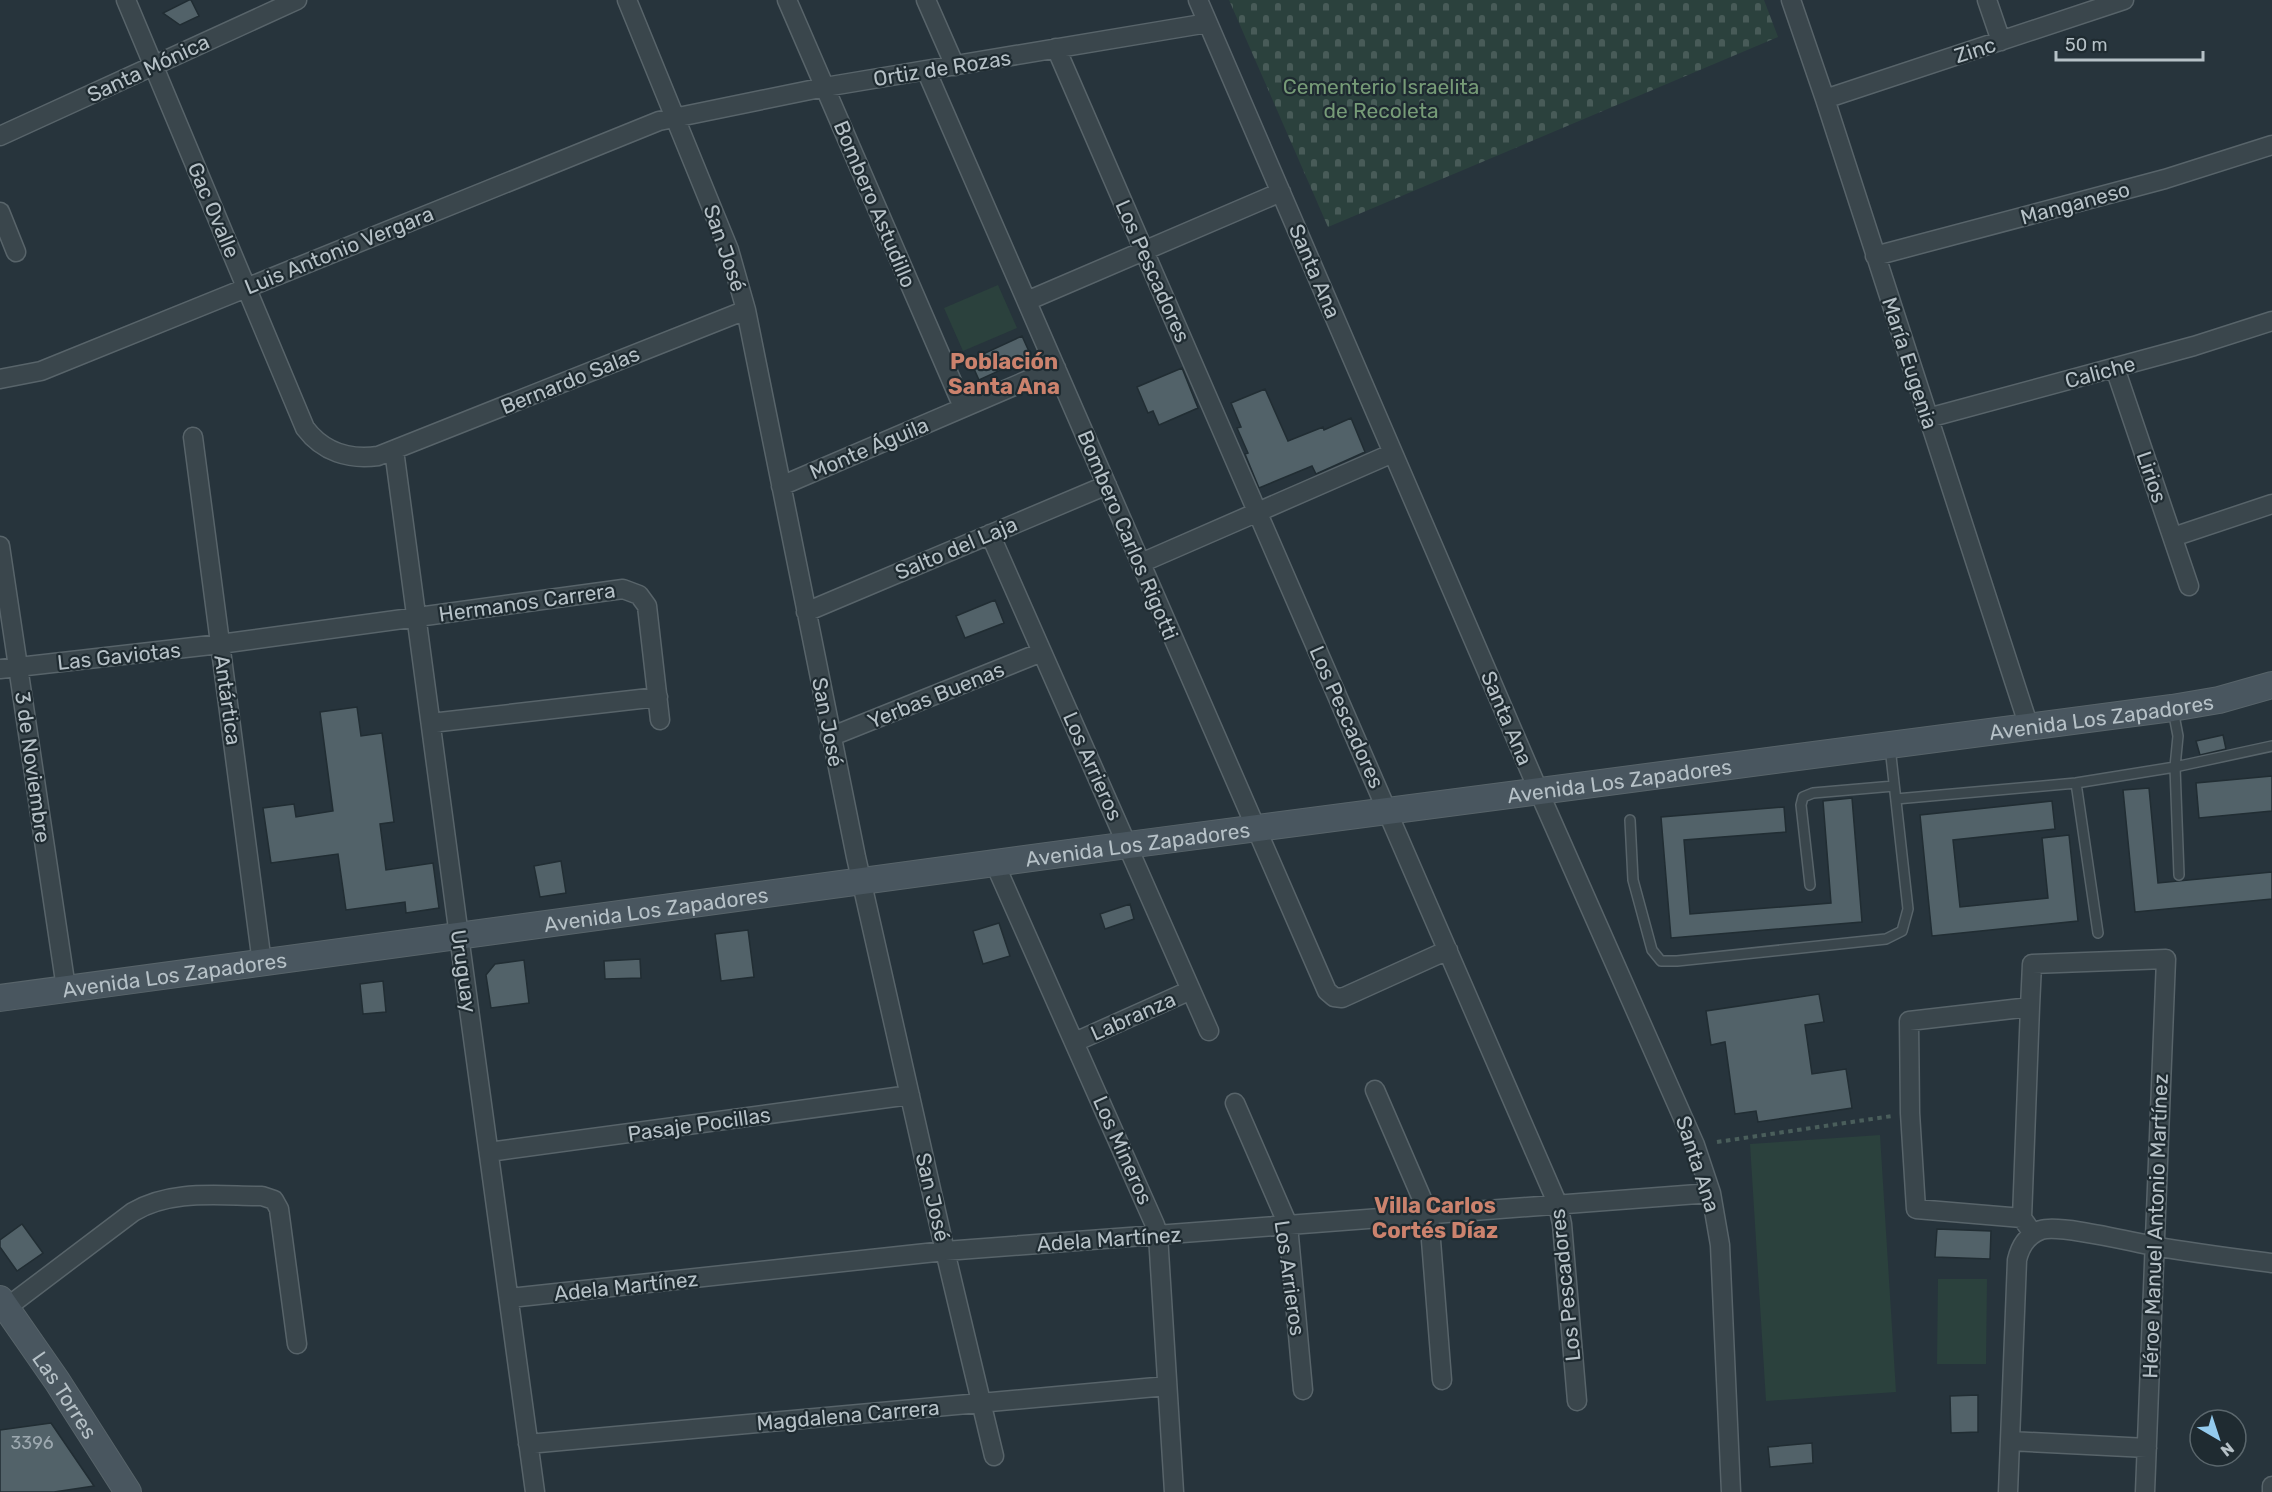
<svg xmlns="http://www.w3.org/2000/svg" width="2272" height="1492" viewBox="0 0 2272 1492" font-family="Rubik,sans-serif">
<defs>
<pattern id="cemetery-stones" width="16" height="16" patternUnits="userSpaceOnUse" patternTransform="scale(1.5)"><rect width="16" height="16" fill="#2b413d"/><path d="M2 7V4a2 2 0 0 1 4 0v3zM10 15v-3a2 2 0 0 1 4 0v3z" fill="#485b58"/></pattern>
</defs>
<rect width="100%" height="100%" fill="#27343c"/>
<path fill="url(#cemetery-stones)" d="M1229 0H1764L1778 37 1328 227Z"/>
<path fill="#2b413d" d="M998 285 1017 328 963 351 944 308Z
M1880 1135 1896 1392 1766 1401 1750 1144Z
M1938 1279H1987L1986 1364H1937Z"/>
<path fill="#526269" stroke="#212d33" stroke-width="1.5" d="M189 0H191L199 16 180 25 163 13Z
M1022 336 1031 356 979 380 970 360Z
M1182 368 1198 408 1159 425 1153 411 1148 413 1137 387Z
M1265 389 1288 441 1323 427 1324 430 1351 418 1365 452 1316 474 1312 466 1259 488 1245 454 1248 453 1237 428 1241 427 1231 403Z
M995 600 1004 623 965 638 956 616Z
M357 707 361 736 382 733 394 822 380 824 386 870 433 863 439 908 406 913 405 902 346 910 338 854 271 863 263 808 294 804 296 817 333 811 320 712Z
M2223 735 2226 749 2200 755 2196 741Z
M2272 776V811L2199 818 2196 783Z
M2149 788 2158 883 2272 872V899L2135 912 2123 790Z
M1852 798 1862 922 1671 938 1661 817 1784 807 1786 832 1684 840 1690 914 1831 903 1823 801Z
M2052 801 2055 829 1953 840 1960 907 2048 898 2042 838 2069 835 2078 921 1932 936 1920 815Z
M561 861 566 893 540 897 534 866Z
M1130 904 1134 919 1105 929 1100 914Z
M999 923 1010 956 983 964 973 931Z
M748 930 754 977 721 981 715 934Z
M640 959 641 978 605 979 604 961Z
M524 960 529 1003 491 1008 486 975 495 964Z
M383 981 386 1012 363 1014 360 984Z
M1819 994 1824 1022 1805 1025 1812 1074 1846 1069 1852 1108 1758 1122 1756 1111 1735 1114 1725 1042 1711 1045 1706 1011Z
M22 1224 43 1253 17 1271 0 1247V1240Z
M1937 1229 1991 1231 1990 1259 1935 1257Z
M1978 1395V1432L1951 1433 1950 1396Z
M51 1423 94 1486 54 1492H0V1430Z
M1812 1443 1813 1463 1770 1467 1768 1447Z"/>
<g fill="none" stroke-linecap="round" stroke-linejoin="round">
<g stroke="#58646a" stroke-width="12">
<path id="service" d="M2173 710 2178 736 2175 767 2179 875
M2076 783 2098 933
M1896 799 2076 783 2175 767 2272 746
M1630 820 1633 880 1652 950 1661 961H1677L1886 939 1902 931 1908 909 1890 747
M1810 885 1801 805 1803 797 1813 793 1894 786"/>
</g>
<g stroke="#58646a" stroke-width="21">
<path id="minor" d="M126 0 305 428C323 452 349 460 378 456L746 310
M627 0 729 250 746 310 856 857 945 1251 994 1456
M787 0 963 407
M926 0 955 66
M1198 0 1539 792 1695 1145 1711 1193 1720 1245 1731 1492
M1791 0 1825 99 2029 727
M1987 0 2001 41
M1056 48 1558 1205 1562 1224 1577 1401
M926 70 1327 991 1334 997 1342 998 1448 950
M1825 99 2124 0
M0 136 297 0
M0 212 16 252
M1875 256 2165 179 2272 145
M1027 301 1281 192
M2115 368 2189 586
M0 379 41 371 659 121 825 87 1208 23
M1928 418 2194 346 2272 321
M193 437 262 963
M394 450 459 936 535 1492
M781 486 1056 368
M990 534 1209 1031
M2173 537 2272 504
M0 546 66 988
M1141 563 1393 453
M806 612 1107 485
M0 669 220 644 623 589 639 595 647 606 660 720
M431 723 658 697
M830 737 1042 652
M995 864 1155 1225 1158 1235 1174 1492
M1075 1042 1191 990
M1375 1090 1429 1215 1442 1380
M1235 1103 1288 1225 1303 1390
M489 1152 910 1095
M2022 1218 1916 1209 1910 1113 1909 1021 2030 1007 2032 964 2166 959 2145 1492
M2029 1228 2022 1218 2030 1007
M510 1298 945 1251 1711 1193
M6 1308 133 1212C171 1189 219 1196 262 1196L274 1200 279 1209 297 1344
M2010 1441 2147 1448
M528 1444 1167 1386
M2008 1492 2017 1260C2020 1247 2027 1235 2041 1230 2060 1224 2131 1242 2154 1246 2193 1253 2233 1258 2272 1263
M2272 1492V1486"/>
</g>
<g stroke="#58646a" stroke-width="28">
<g id="secondary">
<path id="s1" d="M0 998 1128 845 2172 708 2219 700 2272 685"/>
<path id="s2" d="M0 1299 57 1381 128 1492"/>
</g>
</g>
<path stroke="#4a5e5b" stroke-width="4" stroke-dasharray="4.5 4.5" stroke-linecap="butt" d="M1717 1142 1892 1116"/>
<use href="#service" stroke="#3a464c" stroke-width="9"/>
<use href="#minor" stroke="#3a464c" stroke-width="18"/>
<use href="#secondary" stroke="#49565f" stroke-width="26"/>
</g>
<g text-anchor="middle" dominant-baseline="central" stroke-width="4.5" stroke-linejoin="round" paint-order="stroke">
<g font-size="18" fill="#9da9b0">
<text x="32" y="1443">3396</text>
</g>
<g font-size="21" fill="#b6c1c7" stroke="#1f2b31">
<text transform="translate(1975 50) rotate(-18)">Zinc</text>
<text transform="translate(148 68) rotate(-25)">Santa Mónica</text>
<text transform="translate(942 68) rotate(-9)">Ortiz de Rozas</text>
<text transform="translate(2075 203) rotate(-15)">Manganeso</text>
<text transform="translate(875 204) rotate(67)">Bombero Astudillo</text>
<text transform="translate(214 210) rotate(67)">Gac Ovalle</text>
<text transform="translate(725 248) rotate(71)">San José</text>
<text transform="translate(339 250) rotate(-22)">Luis Antonio Vergara</text>
<text transform="translate(1153 271) rotate(66)">Los Pescadores</text>
<text transform="translate(1315 271) rotate(67)">Santa Ana</text>
<text transform="translate(1910 363) rotate(72)">María Eugenia</text>
<text transform="translate(2100 372) rotate(-15)">Caliche</text>
<text transform="translate(570 380) rotate(-22)">Bernardo Salas</text>
<text transform="translate(869 448) rotate(-23)">Monte Águila</text>
<text transform="translate(2152 477) rotate(71)">Lirios</text>
<text transform="translate(1128 535) rotate(67)">Bombero Carlos Rigotti</text>
<text transform="translate(956 548) rotate(-23)">Salto del Laja</text>
<text transform="translate(527 602) rotate(-8)">Hermanos Carrera</text>
<text transform="translate(119 656) rotate(-6)">Las Gaviotas</text>
<text transform="translate(936 695) rotate(-22)">Yerbas Buenas</text>
<text transform="translate(228 700) rotate(82)">Antártica</text>
<text stroke="none"><textPath href="#s1" startOffset="2120">Avenida Los Zapadores</textPath></text>
<text transform="translate(1347 717) rotate(66)">Los Pescadores</text>
<text transform="translate(1507 718) rotate(67)">Santa Ana</text>
<text transform="translate(828 722) rotate(79)">San José</text>
<text transform="translate(1093 766) rotate(66)">Los Arrieros</text>
<text transform="translate(33 767) rotate(82)">3 de Noviembre</text>
<text stroke="none"><textPath href="#s1" startOffset="1634">Avenida Los Zapadores</textPath></text>
<text stroke="none"><textPath href="#s1" startOffset="1148">Avenida Los Zapadores</textPath></text>
<text stroke="none"><textPath href="#s1" startOffset="662">Avenida Los Zapadores</textPath></text>
<text transform="translate(464 971) rotate(82)">Uruguay</text>
<text stroke="none"><textPath href="#s1" startOffset="176">Avenida Los Zapadores</textPath></text>
<text transform="translate(1133 1016) rotate(-24)">Labranza</text>
<text transform="translate(699 1124) rotate(-8)">Pasaje Pocillas</text>
<text transform="translate(1123 1150) rotate(66)">Los Mineros</text>
<text transform="translate(1698 1164) rotate(72)">Santa Ana</text>
<text transform="translate(933 1197) rotate(77)">San José</text>
<text transform="translate(2155 1226) rotate(-88)">Héroe Manuel Antonio Martínez</text>
<text transform="translate(1109 1239) rotate(-4)">Adela Martínez</text>
<text transform="translate(1290 1278) rotate(82)">Los Arrieros</text>
<text transform="translate(1565 1285) rotate(-96)">Los Pescadores</text>
<text transform="translate(626 1286) rotate(-6)">Adela Martínez</text>
<text stroke="none"><textPath href="#s2" startOffset="116">Las Torres</textPath></text>
<text transform="translate(848 1415) rotate(-5)">Magdalena Carrera</text>
</g>
<g font-size="21" fill="#769b77" stroke="#1f2b31">
<text x="1381" y="86">Cementerio Israelita<tspan x="1381" dy="24">de Recoleta</tspan></text>
</g>
<g font-size="22" font-weight="bold" fill="#cb826d" stroke="#1f2b31">
<text x="1004" y="361">Población<tspan x="1004" dy="25">Santa Ana</tspan></text>
<text x="1435" y="1205">Villa Carlos<tspan x="1435" dy="25">Cortés Díaz</tspan></text>
</g>
</g>
<g transform="translate(2218 1438) rotate(141)"><circle r="28" fill="#1f2b31" stroke="#5b676d" stroke-width="1.5"/>
<path d="M0-4.5L10 22L0 15L-10 22Z" fill="#94cbee"/>
<text y="-9" font-size="16" font-weight="bold" text-anchor="middle" fill="#b6c1c7">N</text>
</g>
<path d="M2056 51v9h147v-9" fill="none" stroke="#b6c1c7" stroke-width="3"/>
<text x="2065" y="51" font-size="18" fill="#b6c1c7" stroke="#1f2b31" stroke-width="4.5" paint-order="stroke">50 m</text>
</svg>
